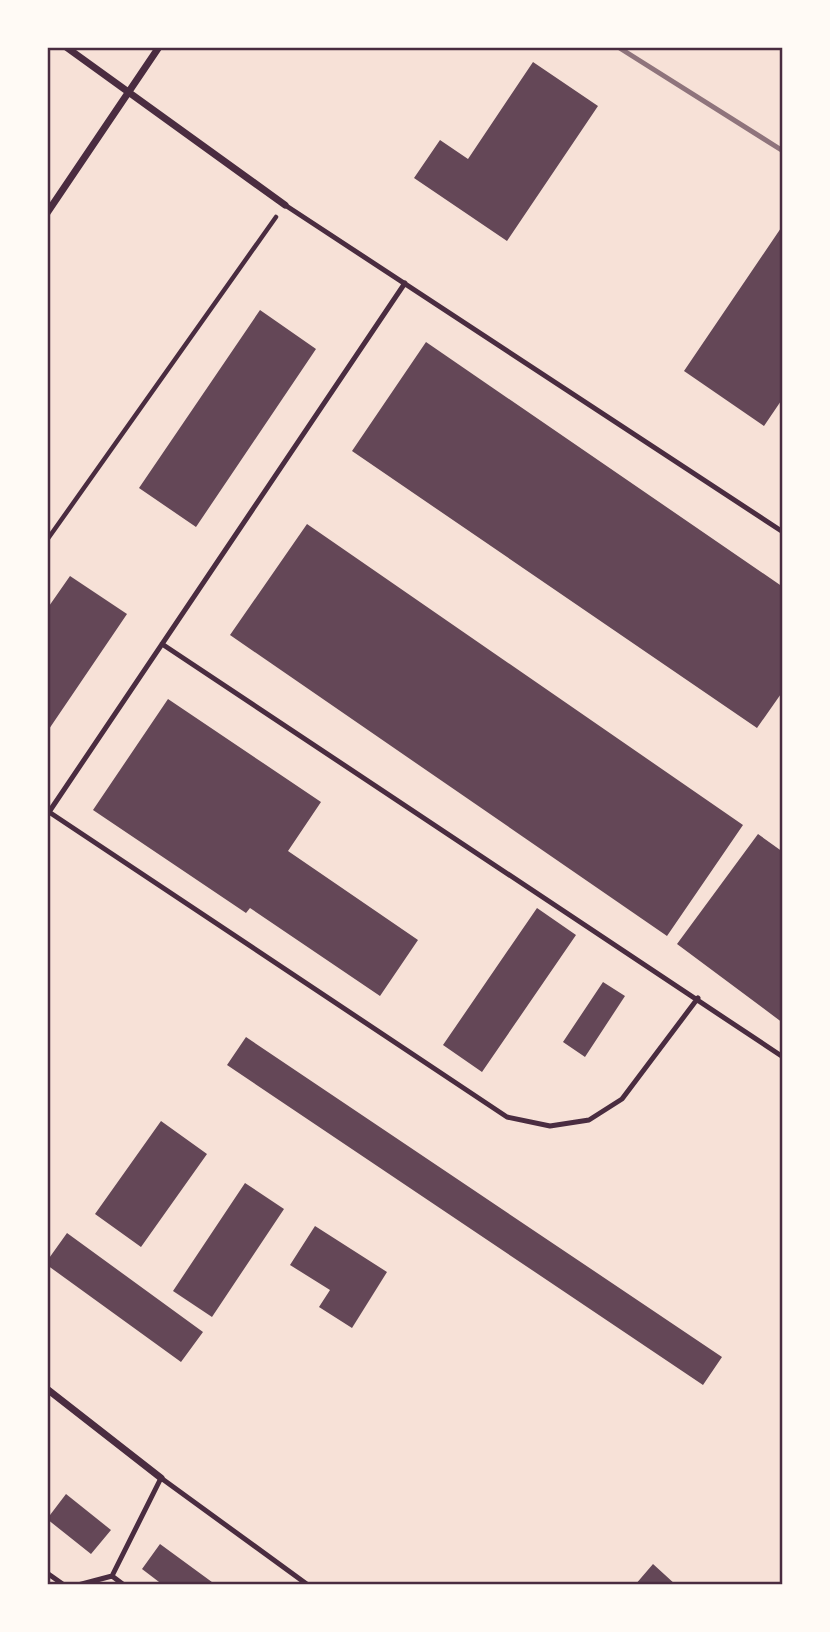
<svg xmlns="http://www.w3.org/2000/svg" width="830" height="1632" viewBox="0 0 830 1632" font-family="'Open Sans',sans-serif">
<rect width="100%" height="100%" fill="#f7e1d7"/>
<path fill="#644757" d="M533 62 598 106 507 241 414 178 440 140 468 159Z
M783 225V398L764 426 684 371Z
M260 310 316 349 196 527 139 488Z
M426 342 783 587V691L757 728 352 451Z
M307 524 743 825 667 936 230 635Z
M70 576 127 614 47 732V609Z
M168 699 321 802 288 851 418 940 380 996 250 908 246 913 93 810Z
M758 834 783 852V1023L677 944Z
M537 908 576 935 482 1072 443 1045Z
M603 982 625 996 585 1057 563 1042Z
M246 1037 722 1357 703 1385 227 1065Z
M161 1121 207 1154 141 1247 95 1214Z
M245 1183 284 1209 212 1317 173 1291Z
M315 1226 387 1272 352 1328 319 1307 330 1290 290 1265Z
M67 1233 203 1332 181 1362 47 1265V1261Z
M66 1494 111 1530 91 1554 47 1519Z
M160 1544 216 1585H163L142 1569Z
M653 1564 676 1585H635Z"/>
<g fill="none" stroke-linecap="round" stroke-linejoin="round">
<path stroke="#4a2c40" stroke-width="4.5" d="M47 540 276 217"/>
<path stroke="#4a2c40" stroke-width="5" d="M285 205 783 532
M405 283 49 812 507 1117 550 1126 589 1120 622 1099 698 998
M162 644 783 1057
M47 1573 64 1585
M78 1585 112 1576
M124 1585 112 1576 161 1478 308 1585"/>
<path stroke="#4a2c40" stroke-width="7" d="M66 47 285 205
M47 213 159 47
M47 1389 161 1478"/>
<path stroke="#8f747c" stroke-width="5" d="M618 47 783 151"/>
</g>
<rect width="830" height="1632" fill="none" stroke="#fffaf5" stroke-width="98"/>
<rect x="49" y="49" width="732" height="1534" fill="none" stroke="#4a2c40" stroke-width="2.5"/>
</svg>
